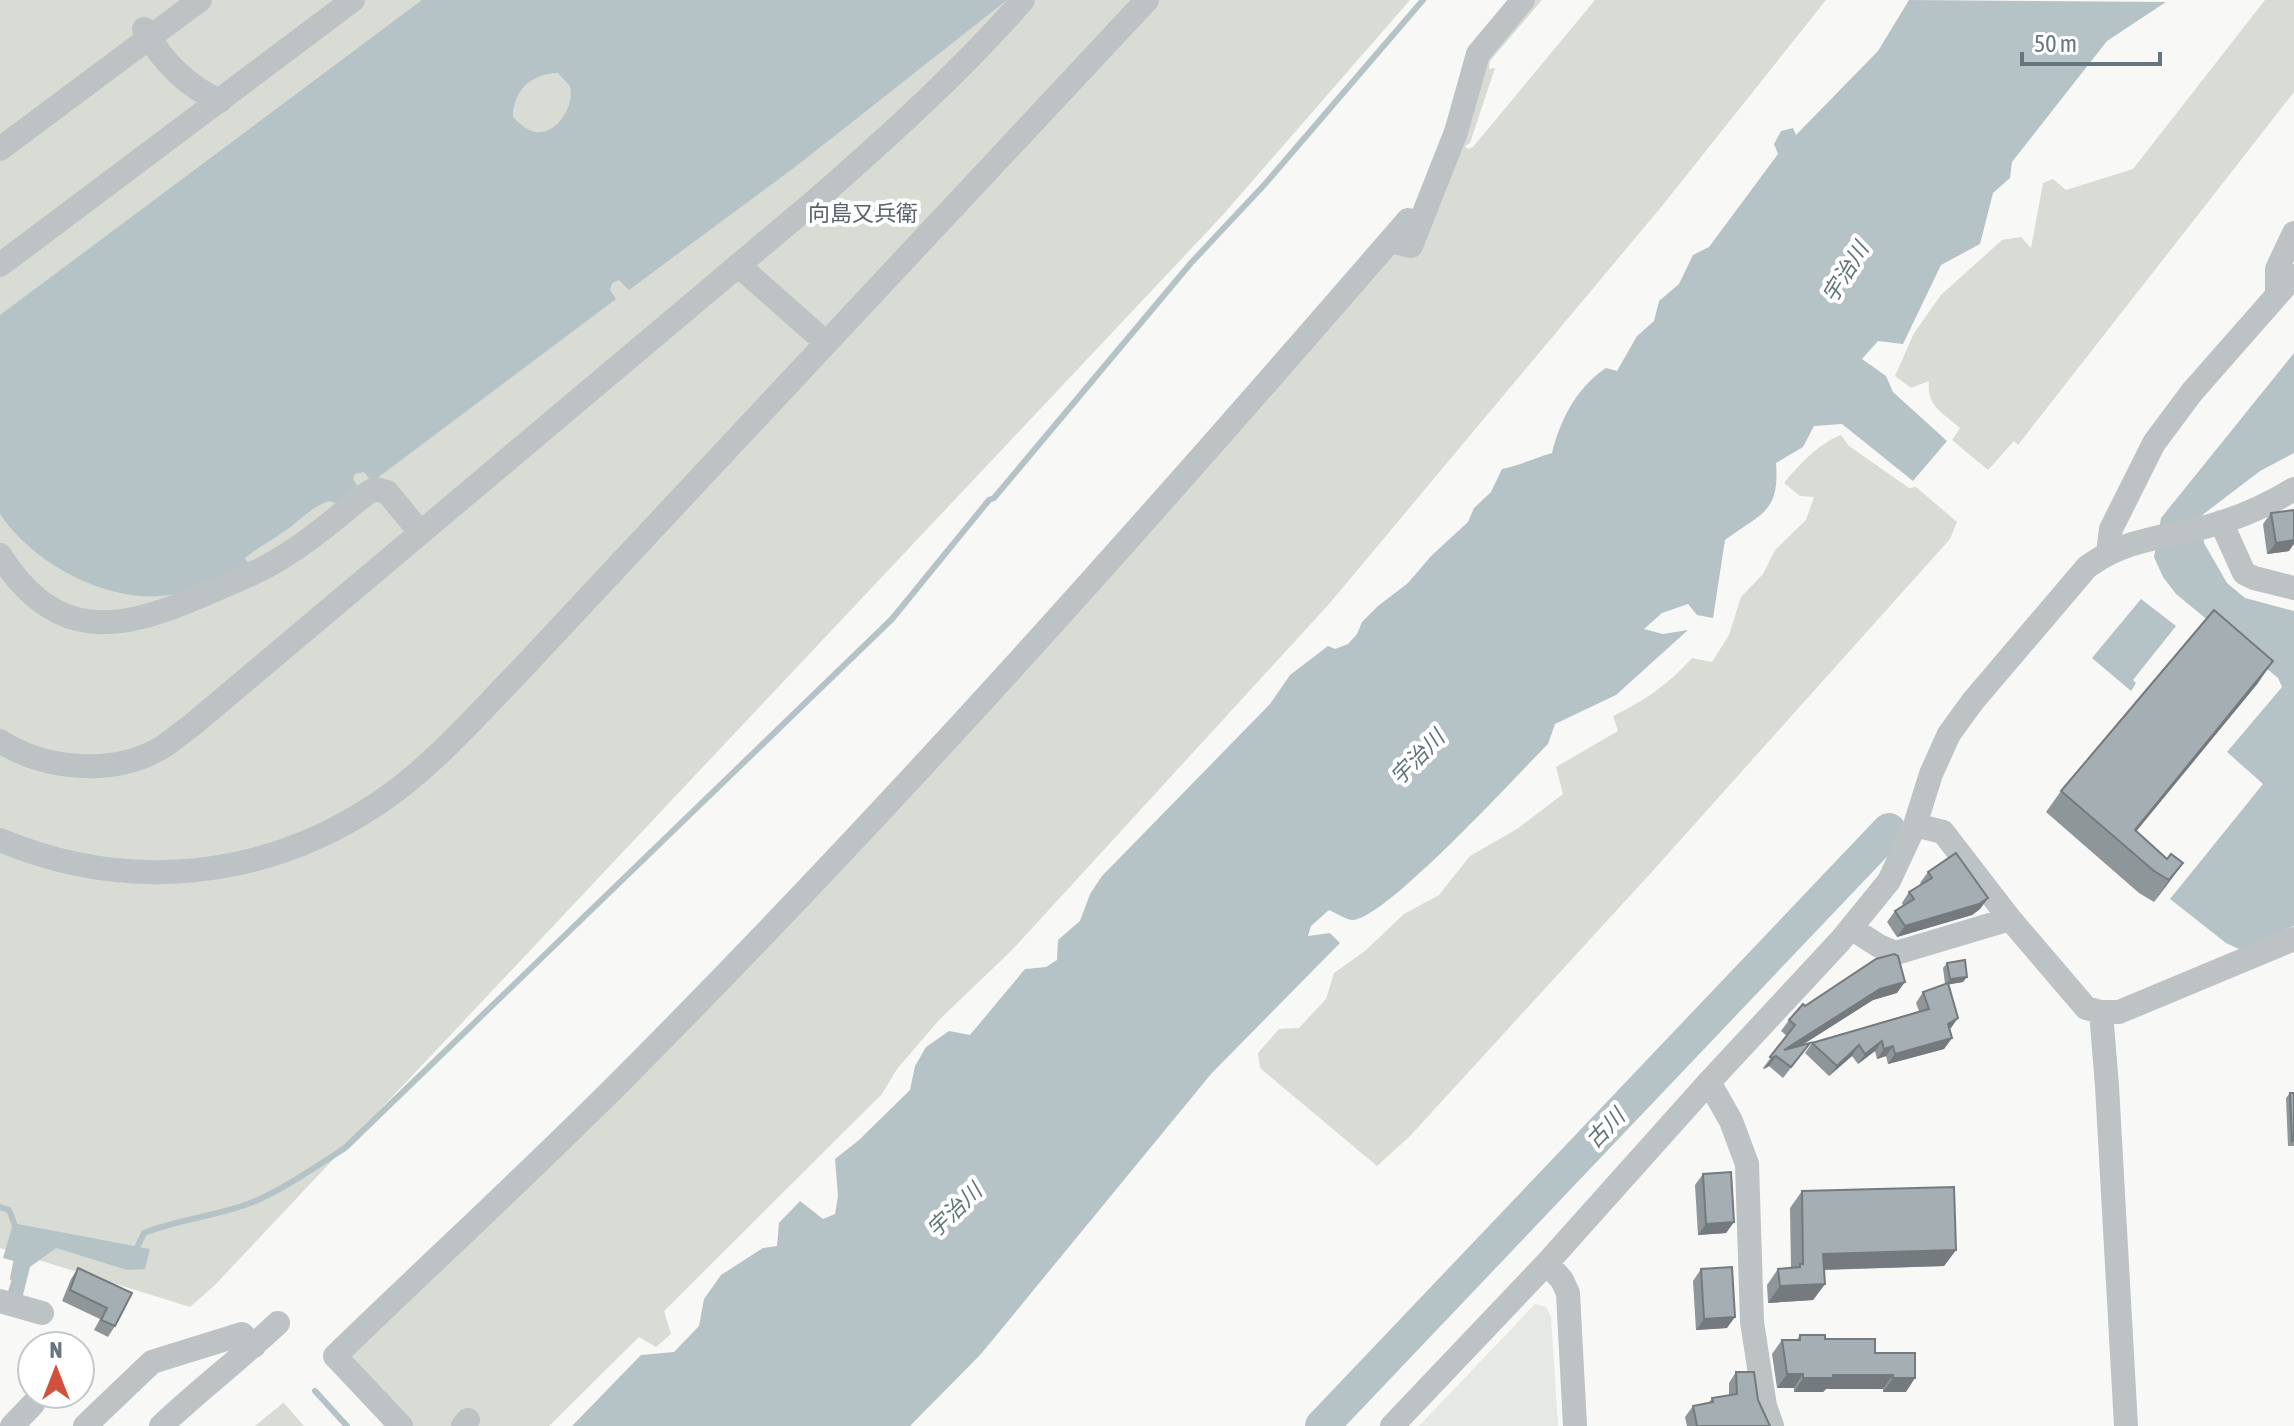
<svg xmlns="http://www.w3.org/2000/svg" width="2294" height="1426" viewBox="0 0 2294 1426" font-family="'Asap Condensed','Noto Sans JP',sans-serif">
<rect width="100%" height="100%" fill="#f8f8f6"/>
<path fill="#e6e8e6" d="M1535 1304 1546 1307 1551 1316 1558 1426H1419Z"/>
<path fill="#d8dcd5" d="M0 0H1410L1221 217 215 1285 190 1307 0 1248Z
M1523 0H1542L1490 61 1489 69 1495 68 1470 143 1465 146 1468 149 1473 147 1595 0H1826L1662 206 1329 604 1012 950 940 1019 897 1069 882 1094 664 1311 671 1334 656 1347 639 1337 549 1426H401L335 1356 617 1084 1399 243 1478 54Z
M2265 0H2294V92L2018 445 2014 441 1988 470 1952 440 1960 428C1943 413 1926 406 1929 381L1911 388 1895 376 1914 333 1941 295 2002 240 2021 237 2031 248 2043 183 2053 179 2066 190 2133 169Z
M1841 435 1849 446 1909 488 1916 487 1957 522 1950 539 1649 875 1410 1136 1377 1166 1260 1068 1258 1053 1279 1029 1299 1028 1326 999 1334 973 1365 951 1404 914 1439 895 1470 856 1517 829 1563 794 1556 767 1618 731 1613 716C1644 701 1669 684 1692 658L1712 662 1729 635 1741 597 1763 574 1775 550 1806 520 1814 497 1800 496 1784 483C1800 464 1818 444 1841 435Z
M283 1402 304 1426H255L283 1403Z"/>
<path fill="#b6c3c6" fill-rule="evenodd" d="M422 0H1007L799 164 629 290 619 280 612 283 610 290 616 299 372 482 364 472 355 474 353 479 361 491 343 506 330 501C311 506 298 523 282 533 269 542 257 548 245 558L251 568C226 577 201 588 175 594 113 607 34 565 0 514V315ZM558 73 570 86C575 106 557 135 535 132 526 130 519 123 513 117 513 90 531 74 558 73Z
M1909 0 2166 2 2107 41 2012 162 2010 178 1993 193 1980 244 1941 265 1903 344 1878 341 1862 359 1886 376 1893 392 1947 441 1913 481 1842 424 1814 426 1803 447 1776 463C1780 513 1761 513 1725 540L1713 618 1697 615 1688 604 1662 613 1644 629 1663 634 1688 630 1616 695 1555 724 1548 744C1518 774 1384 921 1352 920 1345 919 1336 913 1329 910L1311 926 1308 936 1330 933 1340 943 1211 1074 981 1354 910 1426H572L641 1355 674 1352 699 1326 704 1299 721 1275 763 1248 777 1246 779 1223 800 1201 823 1219 835 1214 838 1196 835 1159 859 1140 910 1090 915 1066 926 1047 949 1031 970 1035 1025 969 1046 967 1057 960 1058 940 1080 921 1090 894 1102 876 1270 704 1290 675 1328 646 1335 649 1348 644 1357 634 1362 622 1378 606 1408 583 1431 556 1468 522 1474 508 1491 492 1502 469C1521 465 1534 458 1552 453 1560 420 1577 387 1606 368L1617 371 1637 336 1654 321 1659 301 1679 284 1693 255 1709 247 1778 154 1774 144 1781 131 1793 128 1796 135 1878 51Z
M2294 353V453L2260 471 2201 516 2204 543 2227 583 2245 598 2294 611V926L2241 950 2226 943 2170 899 2263 784 2227 752 2282 687 2278 678 2176 594 2163 577 2154 557 2161 518Z
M2141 599 2176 626 2133 680 2136 683 2131 691 2092 658Z
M18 1224 150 1249 145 1269 127 1270 56 1248 30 1267 22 1299 7 1295 17 1262 3 1258 12 1227Z"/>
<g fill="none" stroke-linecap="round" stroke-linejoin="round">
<path stroke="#b6c3c6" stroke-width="6" d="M0 1207 9 1210 17 1231
M134 1254 144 1233C179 1219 218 1216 253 1202 286 1188 315 1167 345 1148L892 619 989 500 994 498 1191 263 1265 184 1423 0
M13 1278 18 1254
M315 1391 347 1426"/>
<path stroke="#b6c3c6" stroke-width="34" d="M1322 1426 1889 830"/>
<path stroke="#bdc2c5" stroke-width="24" d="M144 29C162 61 186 86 220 101
M0 149 200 0
M0 265 353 0
M738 265 815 333
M2277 295V269L2294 233
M2221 522 2244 573 2254 578 2294 588
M2108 552 2111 529 2154 443 2192 392 2294 276
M0 555C55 642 119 632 203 595 231 583 260 572 286 555 305 543 323 529 340 515 351 506 362 495 375 489L387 492 420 532
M0 741C45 770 113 776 161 748 171 742 181 733 191 726L816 200C889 136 959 73 1023 0
M1915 825 1943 832 2010 919
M0 840C127 893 263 880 377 804 429 770 472 720 515 676L1147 0
M1851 928 1879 946 1896 953 2010 919 2086 1008 2101 1012H2119L2294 939
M2101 1012 2107 1086 2126 1426
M1709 1082 1731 1121 1747 1164 1752 1322 1765 1406 1772 1426
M1547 1263 1562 1280 1568 1293 1575 1426
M0 1301 42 1313
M12 1426 33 1404
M85 1426 152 1362 242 1334 254 1346
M161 1426C199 1390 240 1359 278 1323
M401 1426 335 1356C429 1265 526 1176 618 1084 894 807 1153 515 1408 220L1399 243 1411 246 1456 132 1478 54 1523 0
M463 1426 468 1420
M1392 1426 1547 1263 1709 1082 1841 940 1889 881 1915 825 1931 774 1949 734 1973 701 2087 567C2127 538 2163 538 2209 526 2239 518 2268 505 2294 489"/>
</g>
<path fill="#8e9699" d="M2271 513 2289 551 2267 554 2263 524Z
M2258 683 2136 831 2167 859 2183 863 2154 902 2139 893 2046 812 2061 791Z
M1928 872 1988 898 1980 909 1972 915 1897 937 1887 922 1895 911 1903 905 1902 903 1909 892 1921 884 1920 883Z
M1947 963 1963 982 1949 984 1951 1028 1949 1029 1952 1038 1944 1049 1888 1064 1886 1056 1877 1059 1875 1051 1858 1064 1852 1056 1829 1076 1805 1053 1812 1043 1919 1011 1916 1003 1923 992 1945 984 1943 968Z
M1897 993 1873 1000 1802 1045 1810 1043 1783 1078 1769 1066 1764 1069 1763 1068 1787 1036 1781 1031 1789 1020 1805 1006Z
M2290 1093H2294V1146H2288L2286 1098Z
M1703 1174 1734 1222 1726 1233 1698 1235 1695 1185Z
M1802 1191 1956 1250 1944 1266 1824 1270 1825 1284 1813 1300 1768 1303 1767 1285 1778 1269 1791 1268 1790 1208Z
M78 1268 132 1293 115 1326 108 1337 94 1330 100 1319 62 1301 71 1279Z
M1701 1269 1727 1328 1696 1330 1693 1281Z
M1800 1335 1825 1339 1875 1353 1906 1392H1883V1389H1826L1823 1392H1794V1388H1777L1772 1354 1782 1340H1797Z
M1736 1372 1758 1400 1770 1426H1687L1685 1417 1693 1406 1709 1403 1712 1398 1729 1395V1383Z"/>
<path fill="#747a7d" d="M2294 531V544L2289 551 2267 554 2276 543Z
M2273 661 2258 683 2125 845 2135 830Z
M2183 863 2167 885 2154 902 2169 880Z
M1988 898 1980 909 1972 915 1897 937 1905 926Z
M1967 977 1963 982 1946 985 1950 979Z
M1905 982 1897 993 1873 1000 1780 1059 1784 1050 1880 989Z
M1958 1018 1951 1028 1941 1034 1948 1024Z
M1952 1038 1944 1049 1888 1064 1895 1054Z
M1882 1041 1875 1051 1858 1064 1865 1054Z
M1859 1045 1852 1056 1829 1076 1837 1066Z
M1893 1046 1886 1056 1877 1059 1884 1049Z
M1776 1056 1769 1066 1764 1069 1772 1058Z
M1734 1222 1726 1233 1698 1235 1706 1224Z
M1956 1250 1944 1266 1811 1270 1823 1254Z
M1825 1284 1813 1300 1768 1303 1780 1286Z
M1735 1317 1727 1328 1696 1330 1704 1319Z
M1787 1374H1803L1794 1388H1777Z
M1833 1375H1893L1883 1389H1826L1823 1392H1794L1803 1378Z
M1893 1378H1915L1906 1392H1883Z"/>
<path fill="#a5aeb2" stroke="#747a7d" stroke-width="2" d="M2294 510V540L2276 543 2271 513Z
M2214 610 2273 661 2135 830 2167 859 2171 854 2183 863 2169 880 2154 871 2061 791Z
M1956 853 1988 898 1979 904 1905 926 1895 911 1914 899 1909 892 1932 878 1928 872Z
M1894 954 1898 956 1905 982 1880 989 1784 1050 1810 1043 1791 1067 1776 1056 1772 1058 1770 1057 1795 1025 1789 1020 1803 1004 1805 1006 1876 959Z
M1965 960 1967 977 1950 979 1947 963Z
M1948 983 1958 1018 1948 1024 1952 1038 1895 1054 1893 1046 1884 1049 1882 1041 1865 1054 1859 1045 1837 1066 1812 1043 1929 1009 1923 992Z
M2290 1093H2294V1140L2292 1141Z
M1731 1172 1734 1222 1706 1224 1703 1174Z
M1954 1187 1956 1250 1823 1254 1825 1284 1780 1286 1778 1269 1800 1267V1264H1803L1802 1191Z
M1732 1267 1735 1317 1704 1319 1701 1269Z
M78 1268 132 1293 115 1326 101 1320 107 1308 70 1290Z
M1800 1335H1825V1339H1875V1353H1915V1378H1893V1375H1833V1378H1803V1374H1787L1782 1340H1800Z
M1736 1372H1754L1758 1400 1770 1426H1697L1693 1406 1713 1402 1712 1398 1737 1394Z"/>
<g text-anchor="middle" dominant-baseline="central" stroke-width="8" stroke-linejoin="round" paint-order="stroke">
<g font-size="22" fill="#576369" stroke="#fff">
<text x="863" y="213">向島又兵衛</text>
</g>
<g font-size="22" font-style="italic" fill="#607478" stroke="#fff">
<text transform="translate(1845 272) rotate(-58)">宇治川</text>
<text transform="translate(1417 757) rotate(-46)">宇治川</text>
<text transform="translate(1605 1128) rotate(-46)">古川</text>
<text transform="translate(954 1210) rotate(-44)">宇治川</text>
</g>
</g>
<g transform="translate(56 1370)"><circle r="38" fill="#ffffff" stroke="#c2c8cb" stroke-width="2"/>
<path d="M0-6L14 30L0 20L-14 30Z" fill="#d2513c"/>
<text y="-12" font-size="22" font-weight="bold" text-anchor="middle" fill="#66767e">N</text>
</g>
<path d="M2022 52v12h138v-12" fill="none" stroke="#66767e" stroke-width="4"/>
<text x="2034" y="52" font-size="24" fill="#66767e" stroke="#ffffff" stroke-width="6" paint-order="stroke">50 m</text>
</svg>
